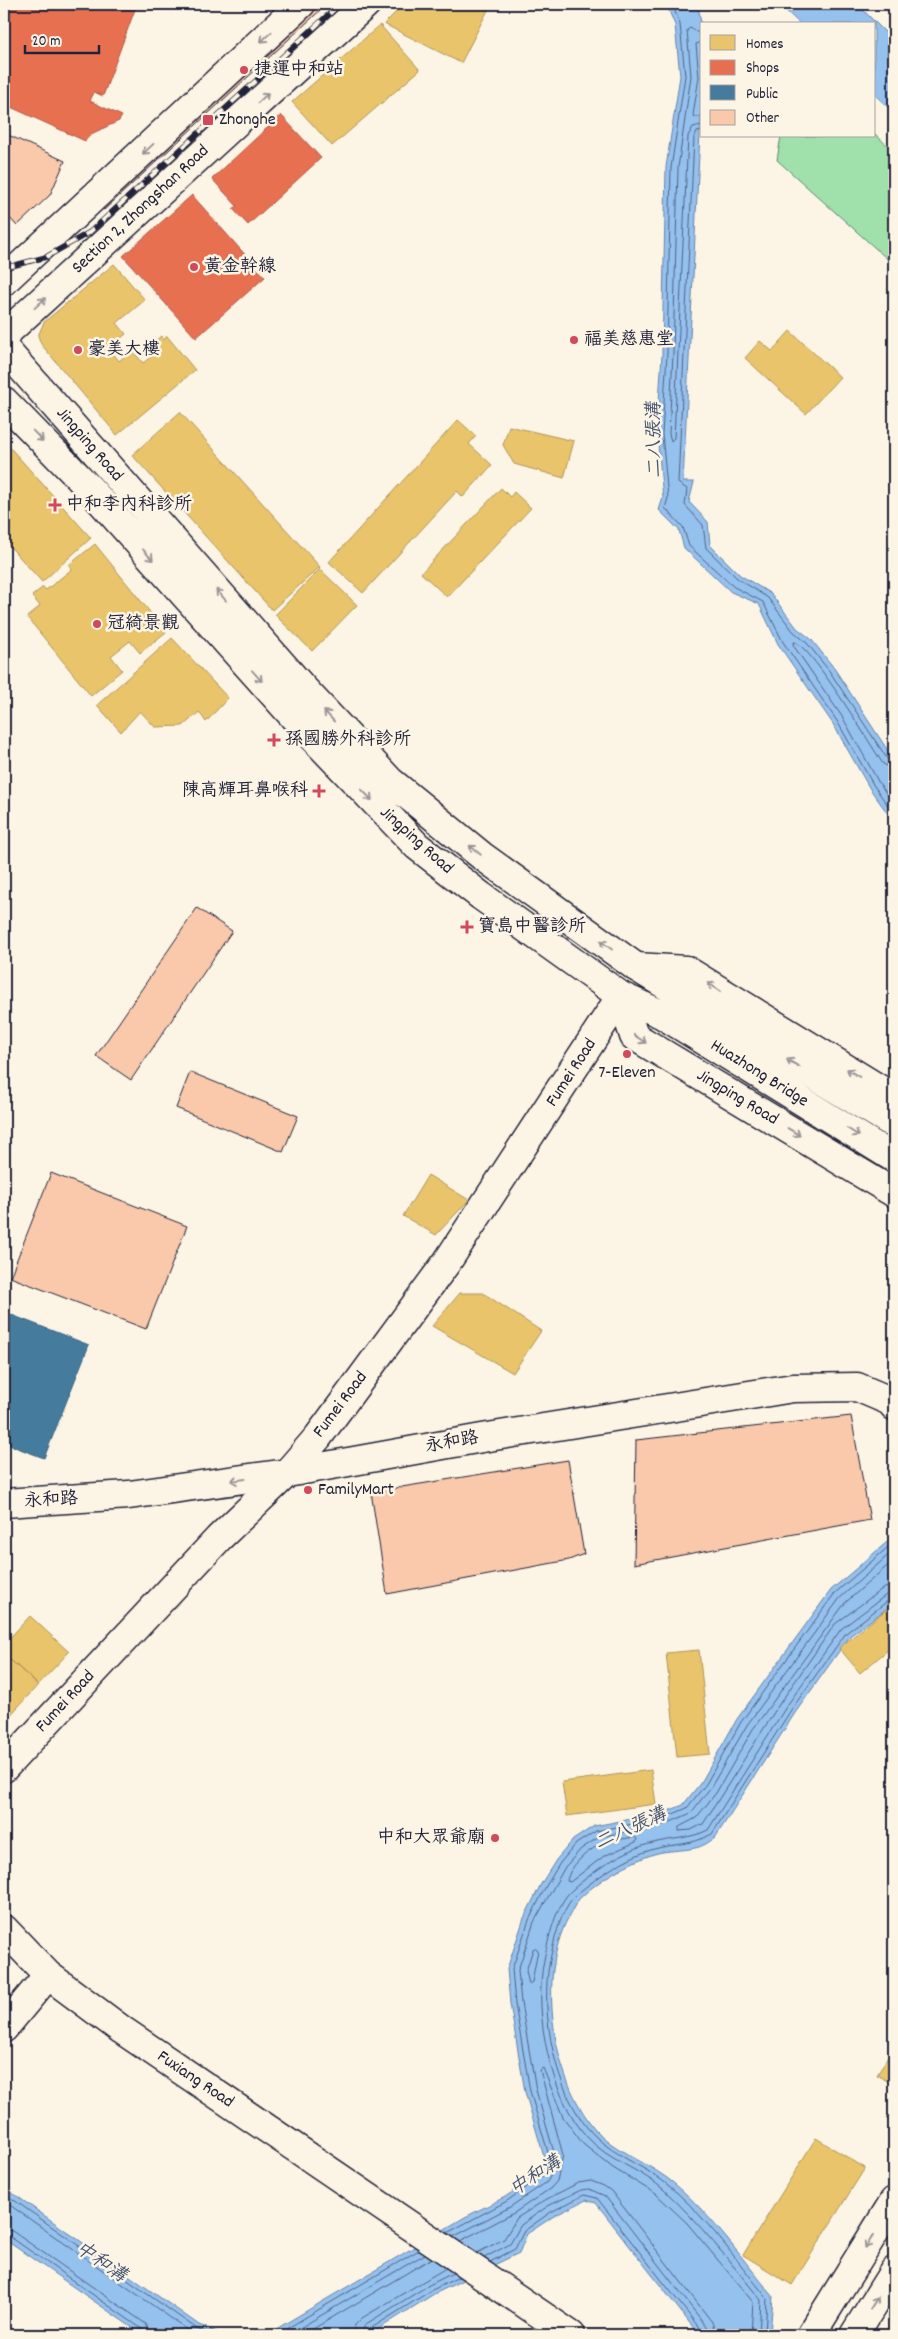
<svg xmlns="http://www.w3.org/2000/svg" width="898" height="2339" viewBox="0 0 898 2339" font-family="Dekko,'LXGW WenKai TC',sans-serif">
<rect width="100%" height="100%" fill="#fcf5e5"/>
<filter id="ink" filterUnits="userSpaceOnUse"><feTurbulence type="fractalNoise" baseFrequency=".02" numOctaves="2"/><feDisplacementMap in="SourceGraphic" scale="10" xChannelSelector="R" yChannelSelector="G"/><feConvolveMatrix kernelMatrix="1 2 1 2 8 2 1 2 1" color-interpolation-filters="sRGB"/></filter>
<g filter="url(#ink)">
<path fill="#a0e1ab" stroke="#618273" d="M874 133 894 152V265L777 160 781 136H874Z"/>
<path fill="#95c1ee" stroke="#6781a6" d="M666 4H698L702 31V92L683 482H694L689 502 708 522 710 545 740 575 771 594 797 628 811 639 834 668 894 760V822L870 789 833 724 778 644 759 604 731 592 684 548 679 530 659 510 663 498 657 434 662 354 666 167 680 76 675 25Z
M779 4H857L894 41V113L874 94V24H800Z
M894 1536V1603L850 1636 795 1713 715 1838C709 1842 702 1847 695 1848 682 1851 667 1850 654 1854 627 1863 600 1879 580 1898 575 1903 572 1912 568 1918 537 1978 552 2078 595 2129 614 2151 644 2161 667 2178 705 2206 742 2259 773 2296L770 2335H699L596 2203 586 2200 554 2216 527 2234 519 2253 434 2294 369 2335H266L465 2217 505 2197 540 2173 544 2157 525 2092 510 2004 507 1969 524 1918 541 1884 556 1860 573 1840 594 1826 663 1813 683 1805 702 1781 737 1719 831 1590Z
M4 2187 199 2325 224 2335H143L4 2239Z"/>
<path fill="#e9c46a" stroke="#ad935c" d="M404 4H491L461 63 384 24Z
M380 25 420 70 332 146 292 102Z
M114 264 145 300 117 323 126 334 109 348 119 361 132 350 143 363 152 356 146 349 161 336 164 340 167 336 195 370 117 435 41 344 38 336 44 322Z
M790 331 840 377 806 414 745 358 760 341 772 351Z
M180 412 320 567 272 610 132 455Z
M458 420 476 436 469 444 492 465 463 497 457 491 363 593 329 562Z
M509 426 574 441 564 478 514 464 503 445Z
M4 441 91 538 42 582 4 540Z
M501 488 510 497 514 492 531 508 447 597 421 573Z
M95 544 166 632 140 653 130 641 111 656 122 670 91 696 27 617 40 606 32 596 43 587 46 590 72 569 69 565Z
M320 569 357 605 312 651 275 615Z
M172 638 228 698 206 722 199 712 183 726 155 727 140 711 121 732 97 705Z
M428 1175 469 1200 436 1235 403 1216Z
M460 1293H483L541 1331 513 1373 432 1326Z
M893 1604 894 1645 860 1673 839 1648Z
M30 1616 69 1652 38 1685 4 1654V1644Z
M699 1650 710 1754 677 1757 666 1653Z
M4 1654 38 1685 5 1721 4 1720Z
M651 1770 656 1804 567 1816 562 1782Z
M894 2047V2085L877 2075Z
M816 2138 865 2168 792 2285 743 2255Z"/>
<path fill="#e76f51" stroke="#ac584a" d="M4 4H137L103 96 94 92 90 101 122 116 119 121 91 134 85 141 4 104Z
M281 115 321 158 248 225 233 209 237 206 212 179Z
M192 195 265 277 196 338 123 256Z"/>
<path fill="#457b9d" stroke="#3a6080" d="M4 1312 89 1345 44 1458 4 1443Z"/>
<g fill="none" stroke-linecap="round" stroke-linejoin="round">
<path stroke="#506283" stroke-width="1" d="M672 4 680 24 685 76 671 168 667 354 662 434 668 498 665 508 683 527 689 546 734 587 763 602 783 642 837 721 874 786 894 814
M702 35 690 28 687 30 691 76 678 168 673 354 669 434 671 441 674 438 688 136 693 127 702 125
M702 42 696 44 699 77 693 115 695 117H702
M702 131 697 132 694 137 678 483 687 489 685 505 703 525 706 548 737 578 768 598 793 631 807 643 830 672 888 760 894 762
M894 769 883 764C871 745 809 643 794 642L793 645 843 718 879 783 894 804
M894 1560 845 1603 753 1729 716 1793 696 1818 679 1827V1831L691 1830 703 1824 780 1703 835 1624 882 1589 894 1585
M634 1837 637 1839 636 1842 604 1856 570 1882 567 1881C569 1867 588 1849 602 1844 611 1840 624 1839 634 1837Z
M536 1948 538 1950 532 1982 529 1984 526 1971 533 1949Z
M4 2193 197 2329 211 2335
M4 2201 195 2335
M4 2229 12 2231 146 2324 151 2335
M447 2233 507 2201 545 2174 549 2156 530 2091 515 2004 512 1969 529 1920 546 1886 560 1863 576 1844 596 1831 664 1818 687 1808 706 1784 741 1722 835 1593 894 1542
M4 2235 9 2236 142 2329 145 2335
M453 2237 510 2207 547 2182 551 2175 555 2156 536 2090 521 2003 518 1970 534 1922 565 1867 581 1849 599 1837 666 1824 691 1813 711 1787 747 1725 840 1598 894 1550
M460 2241 514 2213 551 2188 557 2181 563 2155 540 2070 543 2068 563 2117 583 2144 613 2168 656 2194 687 2223 753 2302 751 2335
M477 2253 504 2239 517 2218 545 2200 578 2183 591 2181 604 2186 611 2191 712 2322 716 2335
M484 2258 510 2244 521 2225 548 2206 581 2190 589 2189 605 2196 706 2326 709 2335
M490 2262 515 2249 524 2231 551 2212 584 2195 597 2198 701 2330 702 2335
M276 2335 419 2250
M288 2335 425 2254
M303 2335 432 2258
M353 2335 355 2325 362 2318 446 2268
M360 2335 366 2324 429 2285 453 2273
M367 2335 370 2329 432 2290 459 2277
M759 2335 761 2300C730 2262 699 2222 663 2189 640 2169 609 2161 588 2138 550 2097 533 2013 544 1960 548 1940 556 1904 572 1890 595 1870 623 1850 653 1843 672 1838 690 1839 708 1830L786 1707 841 1629 886 1595 894 1593
M765 2335 767 2298C737 2261 702 2211 664 2182 642 2165 613 2155 593 2134 555 2095 539 2011 550 1960 554 1941 561 1907 577 1894 599 1876 625 1857 654 1849 677 1843 690 1846 712 1834L791 1710 846 1633 889 1600 894 1599"/>
</g>
<path fill="#fac8aa" stroke="#22223b" d="M305 4H327L104 210 94 199Z
M4 133 65 161 50 195 17 226 8 216 4 220Z
M197 908 232 931 131 1080 96 1056Z
M190 1072 298 1116 283 1152 176 1108Z
M51 1173 187 1226 146 1329 10 1277Z
M851 1416 870 1520 634 1564 636 1440Z
M568 1460 584 1554 569 1560 387 1594 371 1492Z"/>
<g fill="none" stroke-linecap="round" stroke-linejoin="round">
<g stroke="#22223b" stroke-width="31">
<path id="minor" d="M636 967 686 970 894 1098
M621 996 634 1036 894 1193
M4 1503 129 1495 287 1473 482 1438 793 1388 857 1387 890 1401 894 1406
M4 1768 219 1538 287 1473 318 1437 447 1262 621 996
M4 1929 48 1975 122 2030 571 2335
M4 2028 48 1975
M811 2335 894 2201
M854 2335 894 2271"/>
</g>
<g stroke="#22223b" stroke-width="31">
<path id="major" d="M4 281 301 4
M4 335 366 4
M4 348 302 687 390 781 482 856 636 967 894 1124
M4 401 90 489 301 725 417 846 481 896 621 996 663 1015 894 1158"/>
</g>
<use href="#minor" stroke="#fcf5e5" stroke-width="28"/>
<use href="#major" stroke="#fcf5e5" stroke-width="28"/>
<g stroke="#22223b" stroke-width="5.5">
<path id="rail" d="M4 268 46 257 90 232 340 4"/>
</g>
<use href="#rail" stroke="#fcf5e5" stroke-width="4" stroke-dasharray="11" stroke-linecap="butt"/>
</g>
<defs><path id="oneway-shaft" d="M-6 0H5M1.5-3L5.5 0L1.5 3" fill="none" stroke-width="1.6" stroke-linecap="round" stroke-linejoin="round" transform="scale(1.25)"/></defs>
<g stroke="#9a9698">
<use href="#oneway-shaft" transform="translate(266 37) rotate(137)"/>
<use href="#oneway-shaft" transform="translate(263 98) rotate(-43)"/>
<use href="#oneway-shaft" transform="translate(148 149) rotate(137)"/>
<use href="#oneway-shaft" transform="translate(40 303) rotate(-43)"/>
<use href="#oneway-shaft" transform="translate(38 436) rotate(46)"/>
<use href="#oneway-shaft" transform="translate(148 555) rotate(48)"/>
<use href="#oneway-shaft" transform="translate(221 595) rotate(-131)"/>
<use href="#oneway-shaft" transform="translate(257 676) rotate(48)"/>
<use href="#oneway-shaft" transform="translate(329 716) rotate(-133)"/>
<use href="#oneway-shaft" transform="translate(367 795) rotate(46)"/>
<use href="#oneway-shaft" transform="translate(475 850) rotate(-141)"/>
<use href="#oneway-shaft" transform="translate(606 945) rotate(-143)"/>
<use href="#oneway-shaft" transform="translate(714 987) rotate(-148)"/>
<use href="#oneway-shaft" transform="translate(640 1039) rotate(34)"/>
<use href="#oneway-shaft" transform="translate(793 1063) rotate(-149)"/>
<use href="#oneway-shaft" transform="translate(853 1073) rotate(-148)"/>
<use href="#oneway-shaft" transform="translate(794 1132) rotate(31)"/>
<use href="#oneway-shaft" transform="translate(853 1132) rotate(32)"/>
<use href="#oneway-shaft" transform="translate(238 1480) rotate(172)"/>
<use href="#oneway-shaft" transform="translate(869 2242) rotate(122)"/>
<use href="#oneway-shaft" transform="translate(874 2303) rotate(-58)"/>
</g>
</g>
<g fill="#d1495b" stroke="#fcf5e5" stroke-width="2">
<circle cx="244" cy="70" r="5"/>
<rect x="202" y="114" width="12" height="12" rx="2.5"/>
<circle cx="194" cy="267" r="5"/>
<circle cx="574" cy="340" r="5"/>
<circle cx="78" cy="350" r="5"/>
<path d="M52.5 497.5h5v5h5v5h-5v5h-5v-5h-5v-5h5z"/>
<circle cx="97" cy="624" r="5"/>
<path d="M271.5 732.5h5v5h5v5h-5v5h-5v-5h-5v-5h5z"/>
<path d="M316.5 783.5h5v5h5v5h-5v5h-5v-5h-5v-5h5z"/>
<path d="M464.5 919.5h5v5h5v5h-5v5h-5v-5h-5v-5h5z"/>
<circle cx="627" cy="1054" r="5"/>
<circle cx="308" cy="1490" r="5"/>
<circle cx="495" cy="1838" r="5"/>
</g>
<g text-anchor="middle" dominant-baseline="central" stroke-width="5" stroke-linejoin="round" paint-order="stroke">
<g font-size="18" fill="#22223b" stroke="#fcf5e5" text-anchor="start">
<text x="254" y="70">捷運中和站</text>
<text x="219" y="120">Zhonghe</text>
<text x="204" y="267">黃金幹線</text>
<text x="584" y="340">福美慈惠堂</text>
<text x="88" y="350">豪美大樓</text>
<text x="66" y="505">中和李內科診所</text>
<text x="107" y="624">冠綺景觀</text>
<text x="285" y="740">孫國勝外科診所</text>
<text x="308" y="791" text-anchor="end">陳高輝耳鼻喉科</text>
<text x="478" y="927">寶島中醫診所</text>
<text x="627" y="1073" text-anchor="middle">7-Eleven</text>
<text x="318" y="1490">FamilyMart</text>
<text x="485" y="1838" text-anchor="end">中和大眾爺廟</text>
</g>
<g font-size="18" fill="#22223b" stroke="#fcf5e5">
<text transform="translate(141 210) rotate(-43)">Section 2, Zhongshan Road</text>
<text transform="translate(89 445) rotate(49)">Jingping Road</text>
<text transform="translate(416 841) rotate(42)">Jingping Road</text>
<text transform="translate(572 1073) rotate(-57)">Fumei Road</text>
<text transform="translate(759 1074) rotate(32)">Huazhong Bridge</text>
<text transform="translate(737 1098) rotate(31)">Jingping Road</text>
<text transform="translate(341 1405) rotate(-53)">Fumei Road</text>
<text transform="translate(452 1443) rotate(-10)">永和路</text>
<text transform="translate(51 1501) rotate(-3)">永和路</text>
<text transform="translate(66 1702) rotate(-47)">Fumei Road</text>
<text transform="translate(195 2080) rotate(34)">Fuxiang Road</text>
</g>
<g font-size="19" font-style="italic" fill="#445271" stroke="#fcf5e5">
<text transform="translate(656 440) rotate(-91)">二八張溝</text>
<text transform="translate(631 1830) rotate(-25)">二八張溝</text>
<text transform="translate(536 2177) rotate(-33)">中和溝</text>
<text transform="translate(100 2263) rotate(34)">中和溝</text>
</g>
</g>
<rect width="898" height="2339" fill="none" stroke="#fcf5e5" stroke-width="20"/>
<rect x="10" y="10" width="878" height="2319" fill="none" stroke="#22223b" stroke-width="2" filter="url(#ink)"/>
<rect x="700" y="22" width="175" height="115" fill="#fcf5e5" stroke="#a5a1a1"/>
<rect x="710" y="35" width="25" height="15" fill="#e9c46a" stroke="#a5a1a1"/>
<text x="746" y="48" font-size="15" fill="#22223b">Homes</text>
<rect x="710" y="60" width="25" height="15" fill="#e76f51" stroke="#a5a1a1"/>
<text x="746" y="72" font-size="15" fill="#22223b">Shops</text>
<rect x="710" y="85" width="25" height="15" fill="#457b9d" stroke="#a5a1a1"/>
<text x="746" y="98" font-size="15" fill="#22223b">Public</text>
<rect x="710" y="110" width="25" height="15" fill="#fac8aa" stroke="#a5a1a1"/>
<text x="746" y="122" font-size="15" fill="#22223b">Other</text>
<path d="M25 45v8h74v-8" fill="none" stroke="#22223b" stroke-width="2.5"/>
<text x="32" y="45" font-size="15" fill="#22223b" stroke="#fcf5e5" stroke-width="4" paint-order="stroke">20 m</text>
</svg>
